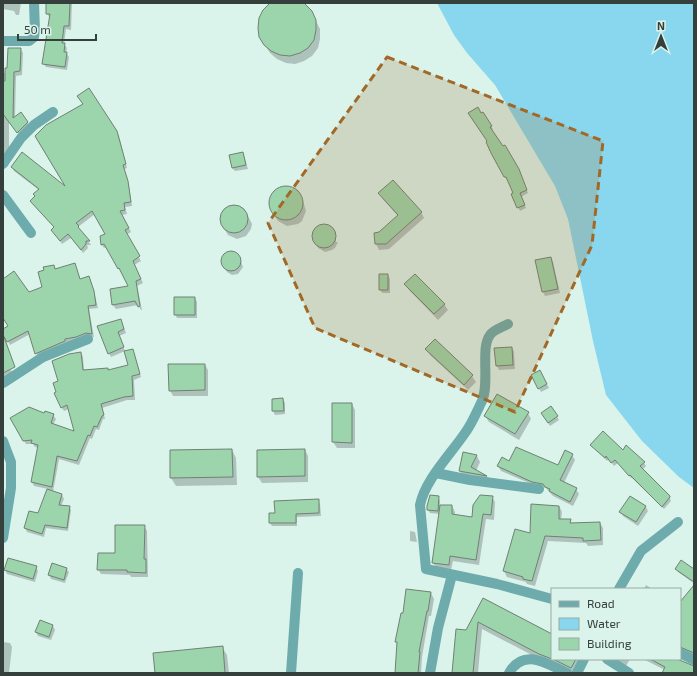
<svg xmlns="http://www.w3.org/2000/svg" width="697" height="676" viewBox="0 0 697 676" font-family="'Exo 2',sans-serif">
<rect width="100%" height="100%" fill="#daf3eb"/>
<path fill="#89d7ee" d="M437 3H694V488L679 477 642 441 606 395 593 341 568 219 555 186 495 85 467 53 454 35Z"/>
<path fill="#0003" d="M3 3H21L19 15H16L14 11 3 9Z
M47 3H72L71 30 66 29 64 44 67 48 66 52 69 57 67 70 46 67 43 63 50 17H49L47 13Z
M272 3H302L311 12 316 21 320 29V39L318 48 312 56 304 61 295 64 286 63 277 59 270 53 260 37Z
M20 48 23 53 22 75 16 76 15 118 27 122 30 126 20 136 9 122V151L3 160V73H6L8 69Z
M481 114 491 126 493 129 491 131 520 174 528 193 521 197 526 208 520 211 512 195 515 194 508 179 507 180 505 177 488 142Z
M116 131 119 136 127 168 124 169 129 186 132 206 125 207 127 214 122 215 131 232 126 235 141 261 134 265 143 283 137 286 142 310H141L138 305 116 309 113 305 129 287 107 247 104 248 102 245 101 237 106 234 95 214 78 227 80 231 91 245H87L88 248 83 253 71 238 62 244 52 230 55 228 34 205 39 190 14 171 12 167 68 190Z
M243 153 248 169 235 171 232 168Z
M286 187 296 190 300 194 303 201 306 211 302 221 298 224 287 226 278 221 271 210 269 205 272 194 276 190Z
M380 193 421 212 424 218 389 249 379 250 376 244 380 233 398 216 383 199Z
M232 205H236L244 209 248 216 252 224 251 229 246 236 237 239 228 235 222 225 221 216 224 209Z
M320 225H328L331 227 335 233 336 242H338L335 248 332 250 325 252 318 248 316 244 313 237 315 230Z
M232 253 239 257 243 267 238 274 232 275 227 272 223 265V259L226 254Z
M551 258 553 262 560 293 545 296 543 292 536 261Z
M75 265 80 280 89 277 95 295 98 308 89 309 94 337 88 336 38 357 30 334 10 345 3 333V330L9 327 3 315V288L28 293 43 288 53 266 56 270Z
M388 275 390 279V293H382L380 289Z
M406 284 444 304 448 310 438 320 409 290Z
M195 298 197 302V318H177L175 314Z
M121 320 126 333 119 336 125 351 111 357 109 353Z
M435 340 472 376 476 382 468 390 430 355 427 349Z
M511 348 514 351 515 369 499 370 497 366 495 349Z
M81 353 83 357 84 371 107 369 108 371 129 366 134 354 141 377 134 380 135 400H127L102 408 105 419H103L99 430 96 429 92 439 90 438 79 465 59 459 53 492 62 495 64 499 61 506 69 507 71 510 68 531 46 528 44 537 27 532 25 528 39 514 48 489 34 486 32 482 39 448 35 447 33 444H26L11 419 45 414 53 415 56 419 53 425 76 433 69 409 64 411 62 408 59 382Z
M3 360 13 373 3 377Z
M205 365 208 370V396H173L170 390Z
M542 375 549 388 541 392 532 376Z
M283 399 285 403V414L275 415 273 411Z
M333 404H352L355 410V448H337L333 442Z
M551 407 559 420 550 426 542 413Z
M528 413 531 419 519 440 489 422 485 416Z
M592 445 623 451 626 447 644 463 646 466 642 470 669 496 671 501 664 509 632 478H631L618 463 614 466 609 459 607 461Z
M232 450 236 458 237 485 176 486 171 478V451Z
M305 450 308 456V482L262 483 258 477Z
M464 453 477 456 480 462 476 471 487 476 489 481 463 477 460 471Z
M572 455 575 460 564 483 576 489 579 494 573 506 553 496 546 488 536 486 501 471 498 466 510 463 558 466Z
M438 497 440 501V506H452L455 512V515L473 518 492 497 495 502 494 520 486 519 479 565 453 561 451 570 436 568 433 562 440 514 430 513 428 510Z
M630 497 646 507 648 511 638 526 623 516 621 512Z
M318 500 320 504 321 516 297 517V526H272L270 523 276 514Z
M559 506 562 512 561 520H570L572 524 600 523 603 528V545L588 546 586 543 548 541 535 586 527 584 526 582 507 577 504 571 530 534Z
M144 526 147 531 148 577H131L130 575 101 574 98 569Z
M410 531 415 532 417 542 410 541Z
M36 567 38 571 35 582 7 574 5 570Z
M66 569 69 572 65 583 51 579 49 575Z
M676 569 694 570V578L692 582 678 572Z
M646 585 652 589H644Z
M694 586V657L680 654V603Z
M431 593 434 599 431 616H429L422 657 421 673H396L398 644 396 642Z
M483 599 552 636V659H584L577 673H570L545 662 482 629 478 673H453L466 631Z
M53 626 55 630 51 640 38 636 36 632Z
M3 642 10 643 12 647 9 673H3Z
M222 647 227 655 229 673H156Z
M614 659H630L626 666Z
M643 659H677L694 667V673H663L665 670Z"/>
<path fill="#9cd5ac" stroke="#708174" d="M46 3H70L69 26H64L62 43H65L64 52H67L65 67 42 64 50 14H46Z
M270 3H304L312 11 316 20V30L314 40 308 48 300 53 290 56 280 55 271 51 264 45 259 37 258 28 259 18 263 10Z
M8 48H21L20 71 14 72 13 118 21 112 28 122 17 133 3 114V81H5V68H7Z
M89 88 117 131 126 164 123 165 128 181 131 202 124 203 125 210 120 211 129 228 125 230 140 256 133 261 141 279 136 281 140 306 138 307 135 301 112 305 110 289 128 286 119 268 118 269 104 244 101 245 100 236 105 234 92 211 76 223 79 226 78 227 90 241H86V244L81 250 68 234 60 241 51 230 54 227 30 201 35 196 33 194 39 189 11 167 22 152 65 186 35 136 46 125 83 104 77 96Z
M478 107 481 113 483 112 492 126 490 127 503 146 505 145 519 169 527 190 520 193 525 205 517 208 511 194 513 193 506 177H504L491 153 486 142 487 141 468 113Z
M243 152 246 165 232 168 229 155Z
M393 180 422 212 386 244H375L374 233 379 232 398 215 378 193Z
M269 203a17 17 0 1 1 34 0a17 17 0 1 1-34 0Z
M220 219a14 14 0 1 1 28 0a14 14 0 1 1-28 0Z
M312 236a12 12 0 1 1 24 0a12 12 0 1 1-24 0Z
M221 261a10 10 0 1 1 20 0a10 10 0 1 1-20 0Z
M551 257 558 289 542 292 535 260Z
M75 263 80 279 89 276 94 291 96 305 88 306 92 334 86 333 76 337 65 339V341L35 354 28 331 7 342 3 335V329L8 326 3 318V279L14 271 29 292 42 287 38 272 44 270 43 267 54 265 55 269Z
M379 274H388V290H379Z
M415 274 445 304 434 314 404 284Z
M174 297H195V315H174Z
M121 319 124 329 118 332 124 347 108 354 97 326Z
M4 337 15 367 3 373V338Z
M435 339 473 375 464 385 425 349Z
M512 347 513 365 496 366 494 348Z
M133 349 140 374 132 376 133 396 124 397 101 404 104 415 102 416 97 427 94 426 90 436 88 435 77 461 57 456 52 487 31 482 38 445 31 443 32 440 23 441 10 418 29 407 44 413 45 411 54 414 51 423 74 431 67 405 61 408 54 393 56 392 53 383 58 381 52 361 69 354 81 352 83 370 108 368V370L128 365 124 351Z
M168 364H205V390L169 391Z
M540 370 547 384 538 389 531 375Z
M497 394 529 412 515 434 484 416Z
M283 398 284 411H272V399Z
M332 403H352V443L332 442Z
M551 406 558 416 548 423 541 413Z
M603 431 623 450 626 445 645 462 640 466 670 496V497L662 507 630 475 629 476 615 460 611 463 606 456 605 458 590 445Z
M516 447 558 465 565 450 573 454 560 480 577 488 570 502 549 491 550 489 545 487 543 484 532 482 497 466 502 457 509 461Z
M232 449 233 477 170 478V450Z
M305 449V476L257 477V450Z
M463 452 477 455 471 467 487 476 459 471Z
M47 489 62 494 59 505 70 506 67 528 45 525 42 534 24 528 29 511 38 513Z
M430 495 439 496 438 511 427 510V506Z
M480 495 493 496 491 515 483 514 476 560 450 556 449 565 432 563 440 505H452V514L472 517 473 505Z
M630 496 646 506 636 522 619 512Z
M319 499V513L296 514V523H269V513H275L274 501Z
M531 504 559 506V519H571L570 523 600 522 601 540 583 541V538L545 536 532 581 523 579V577L503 571 515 529 530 533Z
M115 525H145L144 559H146V573L127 572V570H97L98 553H115Z
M8 558 37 566 33 579 4 570Z
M681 560 694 569V582L675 569Z
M52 563 67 568 64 580 48 575Z
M694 585V653L680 647V602Z
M406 589 431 592 428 611H427L419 652H420L418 673H395L397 642H395L401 613H403Z
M483 598 552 634V659L539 654 478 622 473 673H452L456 629 466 630Z
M40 620 53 625 49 637 35 632Z
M223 646 225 673H155L153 653Z
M553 659H576L571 668Z
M650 659H677L694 666V673H662L665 667Z"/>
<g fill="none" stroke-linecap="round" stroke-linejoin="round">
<path stroke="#6dabac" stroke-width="10" d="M3 41H29L34 37 35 31 34 3
M3 164 21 138 34 125 53 112
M3 195 31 233
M508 324C503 327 493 330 490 335 480 348 490 383 482 401 477 411 472 424 465 433 450 455 425 480 420 505L426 569 497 584 552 599
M3 383 43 357 88 339
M3 441 11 462V488L3 538
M436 473 470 480 539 489
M619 589 641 551 678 522
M680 653 694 660
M607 659 629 673
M291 673 298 573
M430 673 438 628 452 575
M509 673C524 647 547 664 567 673
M577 673 584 659"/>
</g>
<path fill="#a16826" fill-opacity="0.2" stroke="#a16826" stroke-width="3" stroke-dasharray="8 5" stroke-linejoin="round" d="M387 57 603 141 592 245 515 412 315 328 268 223Z"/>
<rect width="697" height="676" fill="none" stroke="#353f3c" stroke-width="8"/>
<rect x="551" y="588" width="130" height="72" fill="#daf3eb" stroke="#98aba5"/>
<rect x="559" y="601" width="20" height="6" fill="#6dabac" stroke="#98aba5"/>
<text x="587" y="608" font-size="12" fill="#353f3c">Road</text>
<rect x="559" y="618" width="20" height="12" fill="#89d7ee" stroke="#98aba5"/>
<text x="587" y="628" font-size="12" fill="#353f3c">Water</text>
<rect x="559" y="638" width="20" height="12" fill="#9cd5ac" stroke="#98aba5"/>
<text x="587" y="648" font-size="12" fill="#353f3c">Building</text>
<g transform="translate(661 36)" stroke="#daf3eb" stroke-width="3" paint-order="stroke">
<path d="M0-3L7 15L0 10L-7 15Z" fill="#353f3c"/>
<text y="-6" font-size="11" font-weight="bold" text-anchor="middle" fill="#353f3c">N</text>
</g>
<path d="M18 34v6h78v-6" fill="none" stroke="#353f3c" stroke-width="2"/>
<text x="24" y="34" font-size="12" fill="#353f3c" stroke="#daf3eb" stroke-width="3" paint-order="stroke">50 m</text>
</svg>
